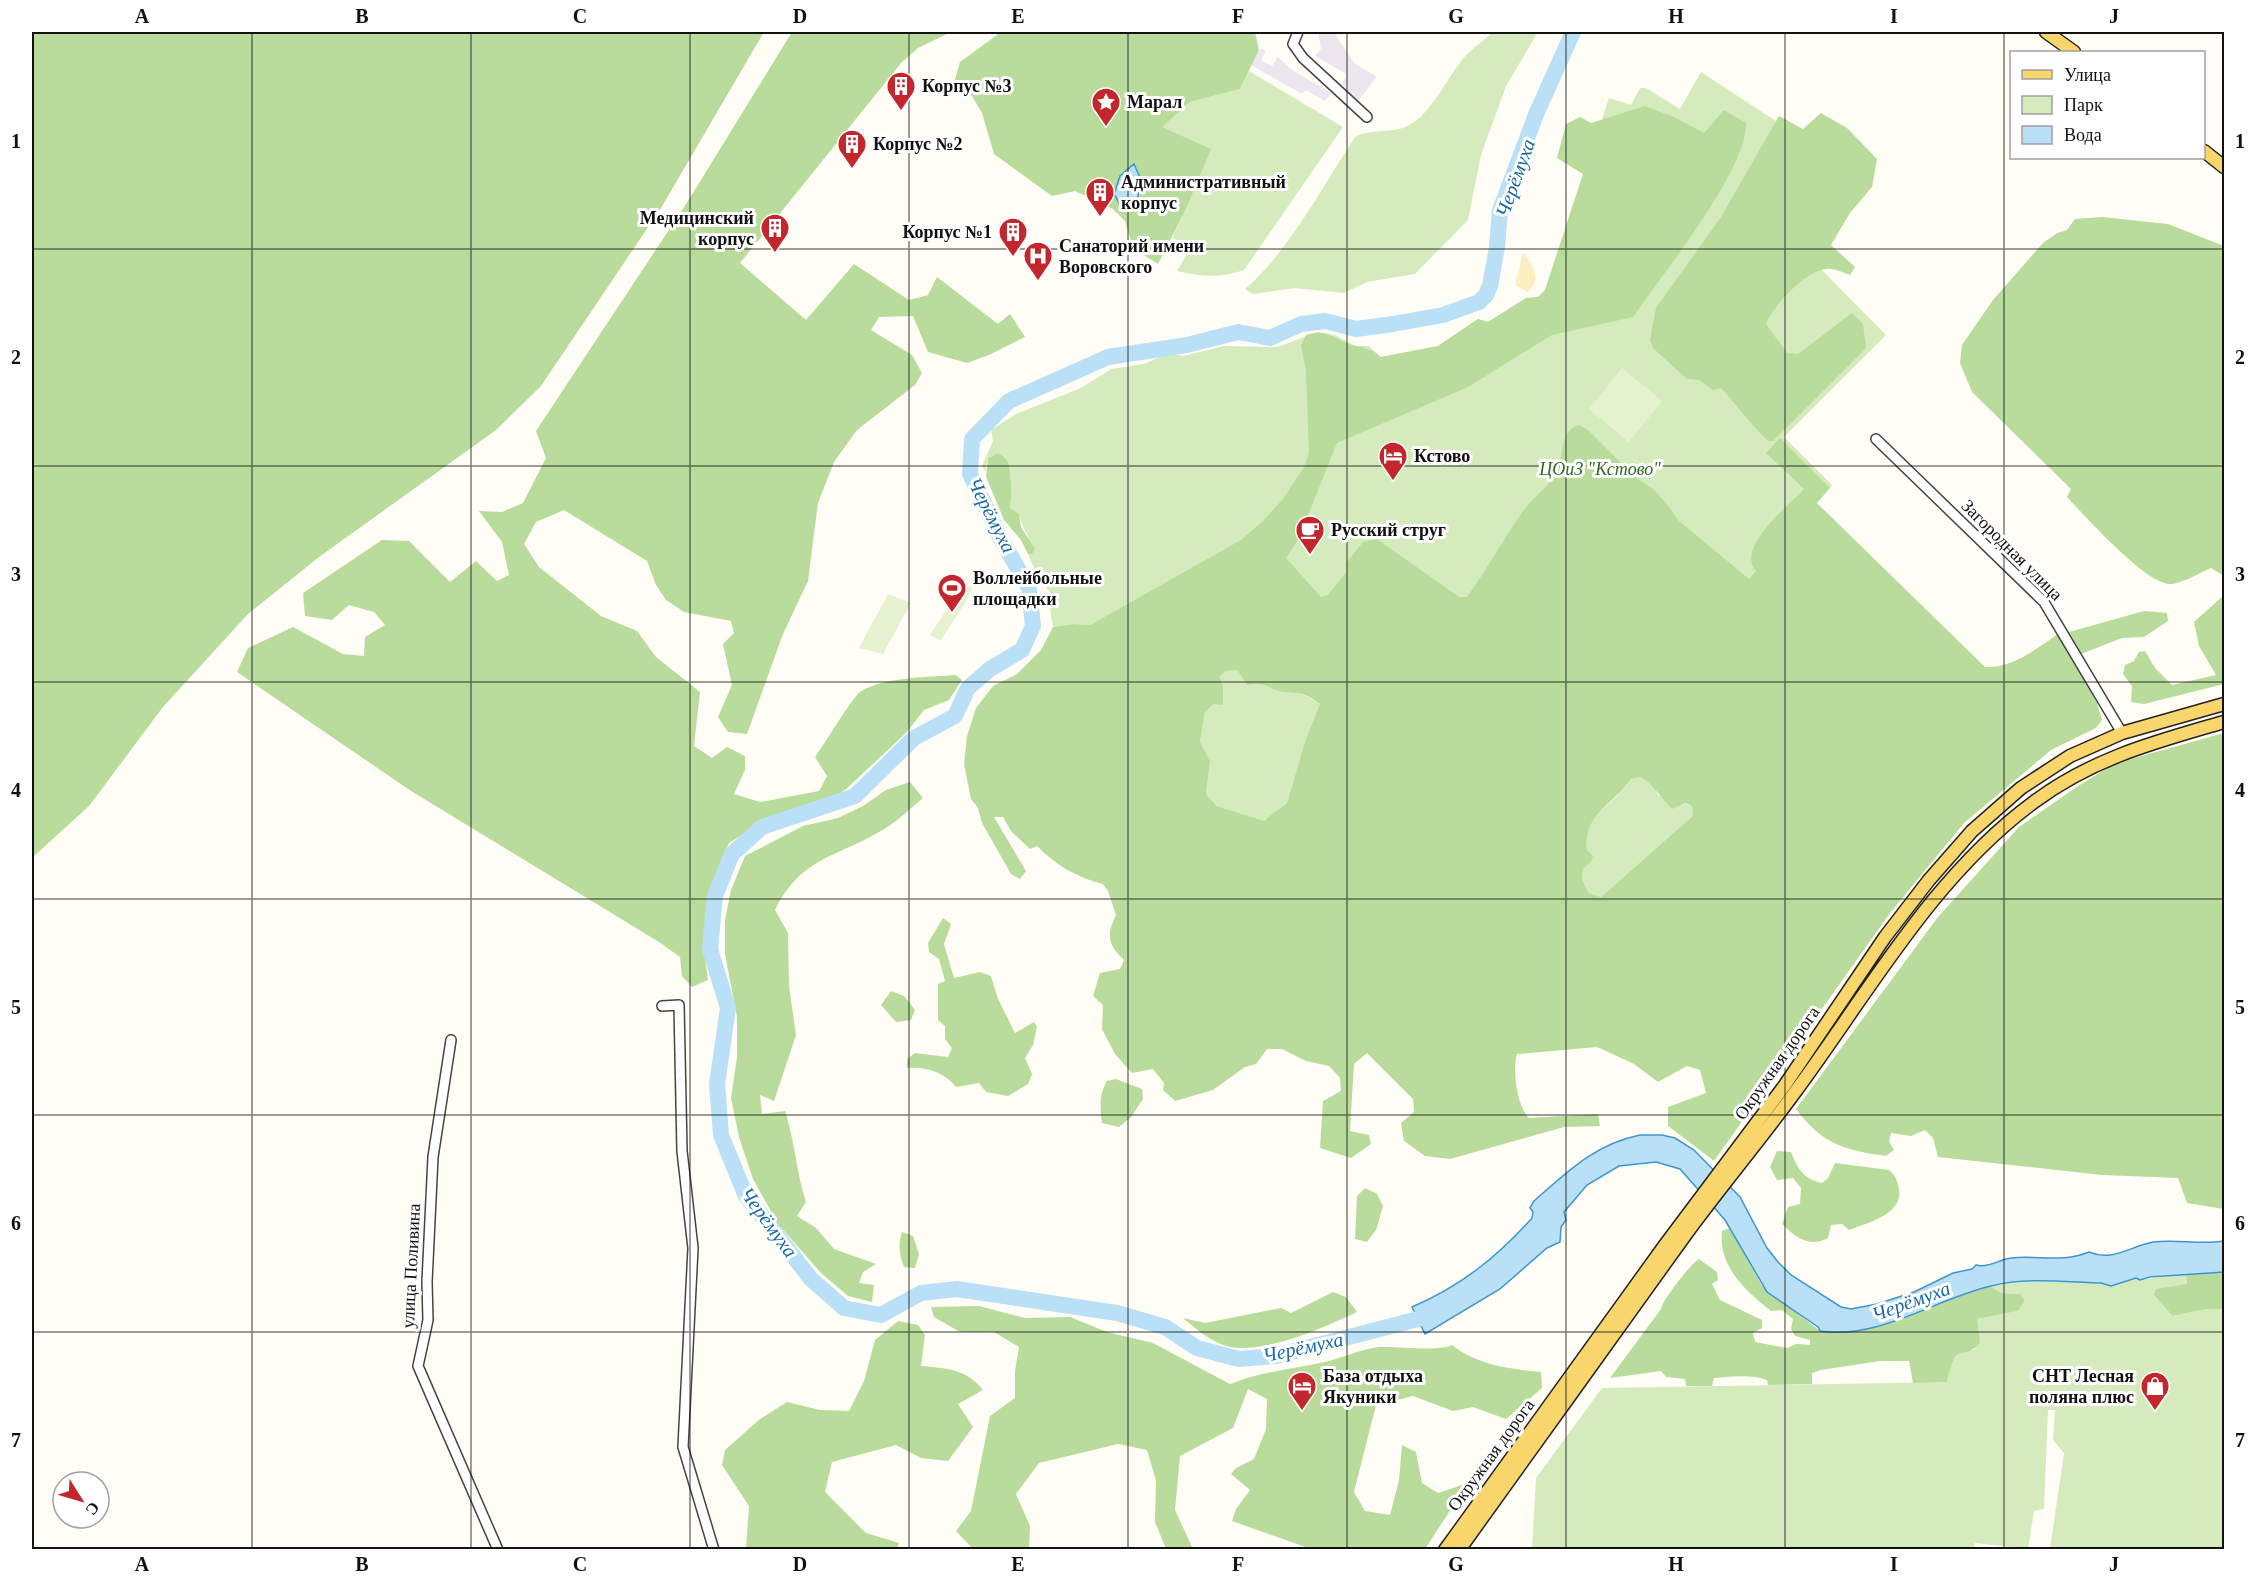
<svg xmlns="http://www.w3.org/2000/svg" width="2256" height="1581" viewBox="0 0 2256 1581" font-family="'Times New Roman',serif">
<rect width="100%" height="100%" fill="#fffdf5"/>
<path fill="#eee6ef" d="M1318 32H1334L1354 63 1377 77 1357 102 1342 83 1348 75 1315 56 1321 49Z
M1261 48 1266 51 1261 61 1272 66 1278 57 1292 70 1332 93 1325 101 1306 90 1302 94 1251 65Z"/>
<path fill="#d5ebbd" d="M1493 32H1538L1506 86 1481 155 1468 220 1415 274 1367 282 1344 293 1295 288 1253 294 1245 289C1286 255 1325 183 1355 137 1375 127 1391 135 1409 125 1431 114 1446 80 1462 60 1471 49 1483 41 1493 32Z
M1249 71 1343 127 1244 270C1220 278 1202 277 1177 271L1191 247 1172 238 1185 211 1161 127 1190 102 1240 89Z
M1701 72 1779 123 1742 189 1886 335 1784 437 1832 485 1814 506 1748 616 1637 649 1173 579 1090 625 1074 624 1053 627 1049 604 1053 597C1044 585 1033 568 1028 554H1032C1032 538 1022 529 1019 514L1010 508C1012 500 1012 464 1006 459 1004 456 1001 455 998 453L988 458 985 471 982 466 993 441 991 430 1016 414 1081 388 1111 369 1144 364 1168 353 1183 356 1224 346 1278 347 1317 332 1335 335 1355 346H1369L1381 357 1438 346 1478 319 1488 322 1526 298 1538 297 1545 290 1609 98 1631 105 1640 88H1646L1680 109Z
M1237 670 1247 685C1268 682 1267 689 1284 691 1304 695 1302 692 1320 704L1305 741 1287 803C1280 811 1272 812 1265 821L1217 806 1206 794 1210 761 1200 741 1205 712 1214 704 1220 678 1224 671Z
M1641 777 1654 785 1658 795 1692 806 1694 816 1601 897 1589 893 1582 879 1583 869 1590 863C1576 813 1608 814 1631 779Z
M2186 1274 2187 1284 2173 1316 2206 1309H2224V1549H2050L2064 1453 2053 1440 2055 1410H2048L2044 1509 2034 1511 2028 1549 1975 1543 1974 1550H1532L1536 1478 1602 1388 1947 1382C1952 1359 1950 1353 1975 1349L1977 1319 2018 1311 2025 1300 2020 1294 2001 1293 1990 1286C2026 1279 2064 1282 2101 1283L2111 1286 2136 1278 2140 1280Z"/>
<path fill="#b9dc9c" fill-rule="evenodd" d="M32 32H764L661 208 541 386 496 430 319 557 248 614 163 707 89 806 32 858Z
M792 32H951L918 48 901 63 740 263 806 320 854 264 909 300 928 295 937 277 998 324 1010 314 1025 337 989 355 967 363 928 352 913 316 879 317 871 330 912 355 922 373 915 385 857 430 834 462 818 503 808 581 783 634 747 734 728 732 718 717 732 685 723 644 734 633 731 621 684 612 666 600 656 585 647 561 564 510 536 522 524 544 539 567 601 616 637 631 656 657 700 692 694 746 712 758 727 747 745 756V770L734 794 760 802 819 791 827 776 815 757C824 745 852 698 860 692 882 677 930 677 956 675L962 680 949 700 924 710 906 733 845 790 828 800 765 820 729 843 717 871 707 923 705 956 708 980 692 987 682 976 680 957 659 942 411 791 237 672 248 648 293 627 343 654 364 656 365 637 385 625 374 612 349 605 332 620 305 616 303 593 382 540 409 541 450 582 476 561 497 581 509 575 502 542 479 511 502 512 523 503 546 458 536 431 688 201Z
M1001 32H1255L1259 50 1240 89 1190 102 1162 127 1211 149 1185 211 1158 264 1133 248 1125 221 1113 209 1075 191 1052 196 994 154 982 113 972 96 954 83 960 62Z
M1645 106 1674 117 1704 133 1724 110 1746 123C1748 169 1661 276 1633 317L1552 335 1468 387 1337 443 1299 538 1286 558 1321 597 1328 595 1347 571 1346 563 1363 542 1377 539 1459 597H1467C1488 568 1505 536 1526 507 1535 496 1547 487 1555 476 1566 460 1557 431 1579 425L1588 430 1635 477 1652 488 1667 504 1678 520 1749 579 1756 571C1735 548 1788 506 1804 489L1766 453 1780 438 1830 488 1817 503 1985 667C2013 668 2036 649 2058 634L2097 703 2102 720 2096 728 2051 750 1964 823 1890 913 1714 1161 1668 1126V1107L1706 1093 1700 1070 1687 1066 1658 1082 1634 1064 1597 1047 1517 1054C1512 1069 1517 1107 1529 1118L1598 1114 1600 1126 1564 1127 1450 1159 1425 1156 1404 1141 1401 1123 1414 1112 1413 1099 1367 1053 1354 1064 1350 1131 1369 1135 1371 1144 1351 1158 1320 1148 1323 1101 1341 1091 1340 1078 1329 1066 1306 1061 1282 1049H1267L1256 1064 1245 1067 1213 1090 1175 1101 1163 1090 1164 1083 1153 1069 1132 1073 1115 1054 1102 1029 1103 1005 1093 996 1100 973 1120 969 1124 960C1108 945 1106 935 1116 915L1108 891 1103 884C1078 878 1055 865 1037 846L1030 849 1011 831 1003 817H994L1026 871 1020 879 1011 874 982 823 978 808 971 799 964 764 967 736 976 708 993 686 1017 674 1041 650 1053 627 1074 624 1090 625 1241 540 1263 521 1283 499 1304 467 1309 453 1306 370 1301 346 1306 335C1331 328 1334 341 1356 346 1368 349 1371 349 1381 357L1438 346 1478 319 1488 322 1526 298 1538 297 1545 290 1583 174 1557 158 1566 124 1580 117 1591 123ZM1237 670 1247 685C1268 682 1267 689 1284 692 1304 694 1303 692 1320 704L1305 741 1287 803C1280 810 1272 812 1265 821L1217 806 1206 794 1210 761 1200 741 1205 712 1214 704 1223 705V686L1220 677 1225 671ZM1641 777C1654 785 1661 798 1672 809L1685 803 1692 806 1693 816 1601 897 1589 893 1582 879 1583 869 1590 863 1593 856 1587 850C1583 813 1613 806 1631 779Z
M1821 113 1847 128 1877 159 1872 187 1850 213 1831 245 1855 267 1850 275C1844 273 1834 268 1827 269 1806 270 1773 306 1766 324L1787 353 1798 354 1852 313 1863 324 1866 348 1773 441H1768C1750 424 1738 406 1721 388L1713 390 1699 380 1687 379 1653 348 1650 340 1656 308 1721 217 1779 116 1803 129Z
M2102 217 2168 224 2224 246V576L2211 568C2199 573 2185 582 2172 584 2148 587 2085 516 2067 497L2071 489 1972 392 1960 363 1962 345 1993 300 2043 243 2057 233 2067 230 2075 219Z
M998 453C1001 455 1004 456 1006 459 1012 464 1012 500 1010 508L1019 514 1021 527 1035 549 1032 554H1028L1021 540 1004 520 986 477 988 458Z
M2224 595V684L2144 704 2131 702 2132 686 2123 674 2125 665 2134 661 2139 652 2145 651 2155 668 2172 685 2216 675 2199 646 2194 622Z
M2144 611 2167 613 2168 621 2144 637 2122 638 2081 654 2069 632Z
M2224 733V1209L2187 1203 2178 1178 2102 1175 1938 1157 1933 1138 1925 1130 1911 1136 1891 1133 1889 1141 1894 1150 1886 1156C1844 1150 1822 1144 1796 1109L1938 917 2019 827 2078 786 2116 763Z
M910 782 923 798C909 809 895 824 879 832 834 858 801 858 775 910L788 933 789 986 796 1035 774 1101 760 1095 762 1114 785 1111C795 1141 796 1172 806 1202L797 1216 816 1228 834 1249 876 1264 863 1272 859 1283 874 1285 872 1302 848 1296 821 1273 778 1224 753 1179 739 1137 731 1098 737 1057V1017L725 954V920L731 890 745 856 803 826 838 818 863 806 886 790Z
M943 918 951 924 944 944 954 978 980 972 991 976 998 999 1015 1033 1034 1022 1037 1027 1033 1045 1025 1058 1032 1074 1028 1084 1008 1096 986 1092 979 1083 956 1087C945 1072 925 1066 907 1068V1059L915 1053 948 1057 952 1048 945 1039V1026L938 1020V984L945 981 939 959 929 952 928 943Z
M891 991 904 996 915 1010 911 1020 896 1022 881 1005Z
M1116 1079 1142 1089 1143 1099 1131 1117 1119 1127 1102 1123C1100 1107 1099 1094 1107 1081Z
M1777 1151 1791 1152C1798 1170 1804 1179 1822 1183L1828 1178 1835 1163 1889 1170C1895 1175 1896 1178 1898 1185 1907 1213 1870 1222 1849 1230L1842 1224 1831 1225 1828 1238C1809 1248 1795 1237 1782 1224L1788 1207 1800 1204 1801 1188 1793 1178 1777 1180 1770 1167Z
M1365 1188 1377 1194 1383 1206 1376 1230 1367 1242 1355 1239 1357 1196Z
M1730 1228 1762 1286 1820 1331 1864 1330 1894 1321 1953 1296 1990 1286 2001 1293 2020 1294 2025 1300 2018 1311 1977 1319 1980 1343C1960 1364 1957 1337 1947 1382H1944L1913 1383 1909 1361H1880L1821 1370 1812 1373V1384L1768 1385 1767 1380C1750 1374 1731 1377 1714 1378L1712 1386H1686L1685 1379 1666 1377 1661 1371 1610 1378 1661 1309C1662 1301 1691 1263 1699 1259L1717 1272 1718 1280 1712 1284 1720 1300 1762 1320V1328L1753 1333 1755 1342 1787 1348 1796 1344 1810 1345V1340L1795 1336 1791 1329 1793 1319 1782 1310 1771 1311C1746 1291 1718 1267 1722 1231Z
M902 1232 913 1236 919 1254 915 1268 904 1267C899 1254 898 1245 902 1232Z
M2224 1272V1309H2206L2173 1316 2154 1295 2156 1289 2187 1284 2186 1274Z
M1333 1292 1346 1297 1357 1312C1325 1327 1262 1356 1226 1346 1210 1341 1196 1329 1183 1318L1205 1323 1281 1308 1291 1313Z
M979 1306 1025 1318 1070 1317 1107 1332 1153 1343 1230 1384C1260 1372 1293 1369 1325 1362 1342 1358 1361 1349 1379 1347 1399 1346 1438 1352 1452 1345 1477 1365 1510 1369 1541 1372L1542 1388 1506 1419 1473 1407 1453 1411 1413 1396 1376 1405 1354 1492 1365 1511 1390 1515 1399 1480 1402 1445 1416 1452 1422 1483 1438 1493 1468 1483 1425 1549H1311L1232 1521 1236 1509 1250 1490 1231 1474 1236 1468 1254 1459 1266 1429 1267 1399 1248 1389 1233 1428 1180 1456 1175 1510 1193 1549H1166L1155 1522 1156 1481 1147 1450 1118 1444 1039 1463 1016 1494 1030 1526 1029 1549H973L956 1531 971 1511 990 1416 1015 1398V1371L1019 1347 994 1332H960L934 1317 931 1307Z
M898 1321 918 1325 925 1335 921 1366C946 1368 967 1369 983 1390L958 1404 973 1427 948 1461 921 1458 896 1445 832 1462 825 1492 866 1533 899 1543 897 1549H746L749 1506 722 1465 725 1450 760 1419 787 1402 820 1410 849 1411 864 1381 875 1340Z"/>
<path fill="#fbeec1" d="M1523 252C1532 266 1543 278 1528 292L1515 285Z"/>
<path fill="#e6f2cf" d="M1622 368 1662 401 1629 442 1589 409Z
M961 583 973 588C964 607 951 622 941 641L930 635C941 617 953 603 961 583Z
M888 594 911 603 883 654 859 648Z"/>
<path fill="#b9e0f7" stroke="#3f96cf" stroke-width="1.5" d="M1134 164 1141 180 1135 211 1121 206 1114 194 1120 176Z
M1640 1135H1662L1675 1138 1694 1150 1740 1197 1767 1248 1778 1262 1791 1275 1841 1307 1851 1309 1877 1304 1914 1292 1953 1273 1972 1269 1976 1265C1989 1268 1998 1260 2011 1258 2038 1255 2063 1263 2089 1252 2113 1262 2131 1246 2153 1242 2177 1239 2201 1245 2224 1241V1272L2150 1277 2140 1280 2136 1278 2111 1286 2101 1283C2065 1282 2026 1277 1991 1286 1935 1299 1879 1340 1820 1331L1818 1327 1767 1292 1725 1220 1680 1169 1656 1162 1619 1166 1587 1185 1564 1212 1566 1220 1561 1227 1560 1242 1547 1248 1500 1289 1425 1334 1412 1307C1461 1286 1497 1257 1532 1218L1533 1212 1530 1208 1534 1201C1567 1172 1595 1144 1640 1135Z"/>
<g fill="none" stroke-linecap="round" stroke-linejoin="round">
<path stroke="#b9e0f7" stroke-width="16" d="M1437 1310 1418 1319 1276 1356 1239 1359 1197 1348 1165 1327 1117 1313 957 1289 921 1293 881 1315 844 1308 811 1279 745 1194 721 1135 717 1084 728 1008 710 949 715 896 732 854 762 827 855 796 914 738 955 716 968 688 990 669 1022 650 1033 626 1029 588 1001 539 970 474 972 439 1009 401 1108 357 1187 345 1238 332 1270 338 1301 324 1325 321 1356 329 1393 324 1443 315 1479 302 1486 295 1490 286 1497 247 1500 210 1537 112 1573 32"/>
<g stroke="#444" stroke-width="12">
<path id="minor" d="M1298 32 1293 44 1303 58 1367 117
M1876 439 2044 602 2122 733
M662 1006 679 1005 682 1151 693 1248 683 1447 714 1550
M451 1040 433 1157 427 1282 428 1320 418 1366 498 1550"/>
</g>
<g stroke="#222" stroke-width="15">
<path id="major" d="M2046 32 2074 52
M2204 151 2224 167
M1445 1550 1665 1245 1785 1085 1885 937 1929 880 1972 831 2021 788 2070 756 2122 733 2224 704
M1459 1550C1535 1445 1610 1339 1686 1234 1721 1186 1760 1140 1795 1092 1869 992 1933 876 2034 802 2093 758 2155 742 2224 722"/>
</g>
<use href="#minor" stroke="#fff" stroke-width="9"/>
<use href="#major" stroke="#f9d66b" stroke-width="12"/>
</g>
<path fill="none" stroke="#111" stroke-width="1.5" stroke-opacity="0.55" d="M252 32V1550M471 32V1550M690 32V1550M909 32V1550M1128 32V1550M1347 32V1550M1566 32V1550M1785 32V1550M2004 32V1550M32 249H2224M32 466H2224M32 682H2224M32 899H2224M32 1115H2224M32 1332H2224"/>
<defs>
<g id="building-pin" transform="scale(1.5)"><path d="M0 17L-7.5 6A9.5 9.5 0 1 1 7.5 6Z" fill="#c4262e" stroke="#fff"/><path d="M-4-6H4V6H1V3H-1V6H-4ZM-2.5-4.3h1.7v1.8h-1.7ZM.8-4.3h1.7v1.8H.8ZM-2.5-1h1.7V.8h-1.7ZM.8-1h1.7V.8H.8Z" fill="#fff"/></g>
<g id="sight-pin" transform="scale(1.5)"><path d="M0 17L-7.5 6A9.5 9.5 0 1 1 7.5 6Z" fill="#c4262e" stroke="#fff"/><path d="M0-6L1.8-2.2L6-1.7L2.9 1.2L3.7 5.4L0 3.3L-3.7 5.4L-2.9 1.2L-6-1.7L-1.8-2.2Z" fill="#fff"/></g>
<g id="hospital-pin" transform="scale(1.5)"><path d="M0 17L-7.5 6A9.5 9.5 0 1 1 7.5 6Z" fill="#c4262e" stroke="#fff"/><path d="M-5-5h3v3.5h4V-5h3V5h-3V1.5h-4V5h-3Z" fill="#fff"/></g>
<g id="hotel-pin" transform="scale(1.5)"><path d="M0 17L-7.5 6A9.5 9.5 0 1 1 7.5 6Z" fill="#c4262e" stroke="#fff"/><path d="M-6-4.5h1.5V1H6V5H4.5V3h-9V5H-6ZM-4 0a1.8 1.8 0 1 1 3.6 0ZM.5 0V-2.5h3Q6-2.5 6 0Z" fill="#fff"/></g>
<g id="cafe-pin" transform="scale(1.5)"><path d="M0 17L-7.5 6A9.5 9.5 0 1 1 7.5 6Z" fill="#c4262e" stroke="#fff"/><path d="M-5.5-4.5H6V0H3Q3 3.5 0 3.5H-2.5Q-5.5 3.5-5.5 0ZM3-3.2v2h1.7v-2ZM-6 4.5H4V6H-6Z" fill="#fff"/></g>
<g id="stadium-pin" transform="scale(1.5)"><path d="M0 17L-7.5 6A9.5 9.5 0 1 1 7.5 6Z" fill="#c4262e" stroke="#fff"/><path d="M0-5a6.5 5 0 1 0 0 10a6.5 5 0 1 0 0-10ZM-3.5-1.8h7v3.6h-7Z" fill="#fff"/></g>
<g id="shop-pin" transform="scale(1.5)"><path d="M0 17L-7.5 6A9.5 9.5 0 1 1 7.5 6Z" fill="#c4262e" stroke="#fff"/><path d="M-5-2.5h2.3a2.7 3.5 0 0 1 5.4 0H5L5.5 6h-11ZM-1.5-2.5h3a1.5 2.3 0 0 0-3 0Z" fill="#fff"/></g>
</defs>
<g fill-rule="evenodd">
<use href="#building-pin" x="901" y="86"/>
<use href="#sight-pin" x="1106" y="102"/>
<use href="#building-pin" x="852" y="144"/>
<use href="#building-pin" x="1100" y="192"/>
<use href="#building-pin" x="775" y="228"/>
<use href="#building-pin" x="1013" y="232"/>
<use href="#hospital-pin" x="1038" y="256"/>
<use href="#hotel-pin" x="1393" y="456"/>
<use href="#cafe-pin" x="1310" y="530"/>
<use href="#stadium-pin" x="952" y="588"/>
<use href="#hotel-pin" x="1302" y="1386"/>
<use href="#shop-pin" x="2155" y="1386"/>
</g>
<g text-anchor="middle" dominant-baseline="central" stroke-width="6" stroke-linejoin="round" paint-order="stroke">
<g font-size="18" font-weight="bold" fill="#111" stroke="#fff" text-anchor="start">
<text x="922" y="86">Корпус №3</text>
<text x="1127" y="102">Марал</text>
<text x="873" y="144">Корпус №2</text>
<text x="1121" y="182">Административный<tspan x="1121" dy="21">корпус</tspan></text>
<text x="754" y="218" text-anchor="end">Медицинский<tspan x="754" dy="21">корпус</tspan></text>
<text x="992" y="232" text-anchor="end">Корпус №1</text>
<text x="1059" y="246">Санаторий имени<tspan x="1059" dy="21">Воровского</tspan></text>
<text x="1414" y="456">Кстово</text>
<text x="1331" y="530">Русский струг</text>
<text x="973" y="578">Воллейбольные<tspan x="973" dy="21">площадки</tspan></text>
<text x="1323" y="1376">База отдыха<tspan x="1323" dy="21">Якуники</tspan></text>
<text x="2134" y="1376" text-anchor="end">СНТ Лесная<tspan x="2134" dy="21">поляна плюс</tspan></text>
</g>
<g font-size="18" font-style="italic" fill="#2f6b1f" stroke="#fff">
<text x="1600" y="469">ЦОиЗ "Кстово"</text>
</g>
<g font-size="18" fill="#111" stroke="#fff">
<text transform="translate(2012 550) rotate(45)">Загородная улица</text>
<text transform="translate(1777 1063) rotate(-55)">Окружная дорога</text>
<text transform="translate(411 1266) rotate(-87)">улица Поливина</text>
<text transform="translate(1491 1455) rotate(-54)">Окружная дорога</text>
</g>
<g font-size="20" font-style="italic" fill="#1768a6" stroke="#fff">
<text transform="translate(1515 178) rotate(-70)">Черёмуха</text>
<text transform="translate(992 515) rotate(63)">Черёмуха</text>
<text transform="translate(769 1222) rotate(54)">Черёмуха</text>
<text transform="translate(1911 1301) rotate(-20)">Черёмуха</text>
<text transform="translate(1303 1347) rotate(-12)">Черёмуха</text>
</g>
</g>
<rect width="2256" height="1581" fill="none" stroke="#ffffff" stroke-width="66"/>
<rect x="2010" y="51" width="195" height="108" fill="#ffffff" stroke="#a0a0a0" stroke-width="1.5"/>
<rect x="2022" y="70" width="30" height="9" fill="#f9d66b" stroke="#a0a0a0" stroke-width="1.5"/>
<text x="2064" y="81" font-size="18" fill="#111111">Улица</text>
<rect x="2022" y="96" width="30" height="18" fill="#d5ebbd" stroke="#a0a0a0" stroke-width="1.5"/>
<text x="2064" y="111" font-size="18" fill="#111111">Парк</text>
<rect x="2022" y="126" width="30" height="18" fill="#b9e0f7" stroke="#a0a0a0" stroke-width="1.5"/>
<text x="2064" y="141" font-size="18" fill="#111111">Вода</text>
<g transform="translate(81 1500) rotate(127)"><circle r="28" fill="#ffffff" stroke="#a0a0a0" stroke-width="1.5"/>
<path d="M0-4.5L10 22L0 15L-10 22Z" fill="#c4262e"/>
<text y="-9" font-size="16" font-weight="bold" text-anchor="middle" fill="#111111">С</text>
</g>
<rect x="33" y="33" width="2190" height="1515" fill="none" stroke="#111" stroke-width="2"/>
<g font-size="20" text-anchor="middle" font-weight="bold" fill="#111">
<text x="142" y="23">A</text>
<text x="362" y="23">B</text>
<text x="580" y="23">C</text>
<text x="800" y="23">D</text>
<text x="1018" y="23">E</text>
<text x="1238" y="23">F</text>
<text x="1456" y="23">G</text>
<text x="1676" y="23">H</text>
<text x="1894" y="23">I</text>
<text x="2114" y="23">J</text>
<text x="16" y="148">1</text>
<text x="2240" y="148">1</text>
<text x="16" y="364">2</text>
<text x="2240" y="364">2</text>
<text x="16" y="581">3</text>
<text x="2240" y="581">3</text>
<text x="16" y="797">4</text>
<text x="2240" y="797">4</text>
<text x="16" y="1014">5</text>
<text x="2240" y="1014">5</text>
<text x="16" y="1230">6</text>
<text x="2240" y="1230">6</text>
<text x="16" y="1447">7</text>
<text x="2240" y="1447">7</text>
<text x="142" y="1571">A</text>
<text x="362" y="1571">B</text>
<text x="580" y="1571">C</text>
<text x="800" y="1571">D</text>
<text x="1018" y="1571">E</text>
<text x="1238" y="1571">F</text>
<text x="1456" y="1571">G</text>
<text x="1676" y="1571">H</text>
<text x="1894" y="1571">I</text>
<text x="2114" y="1571">J</text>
</g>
</svg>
